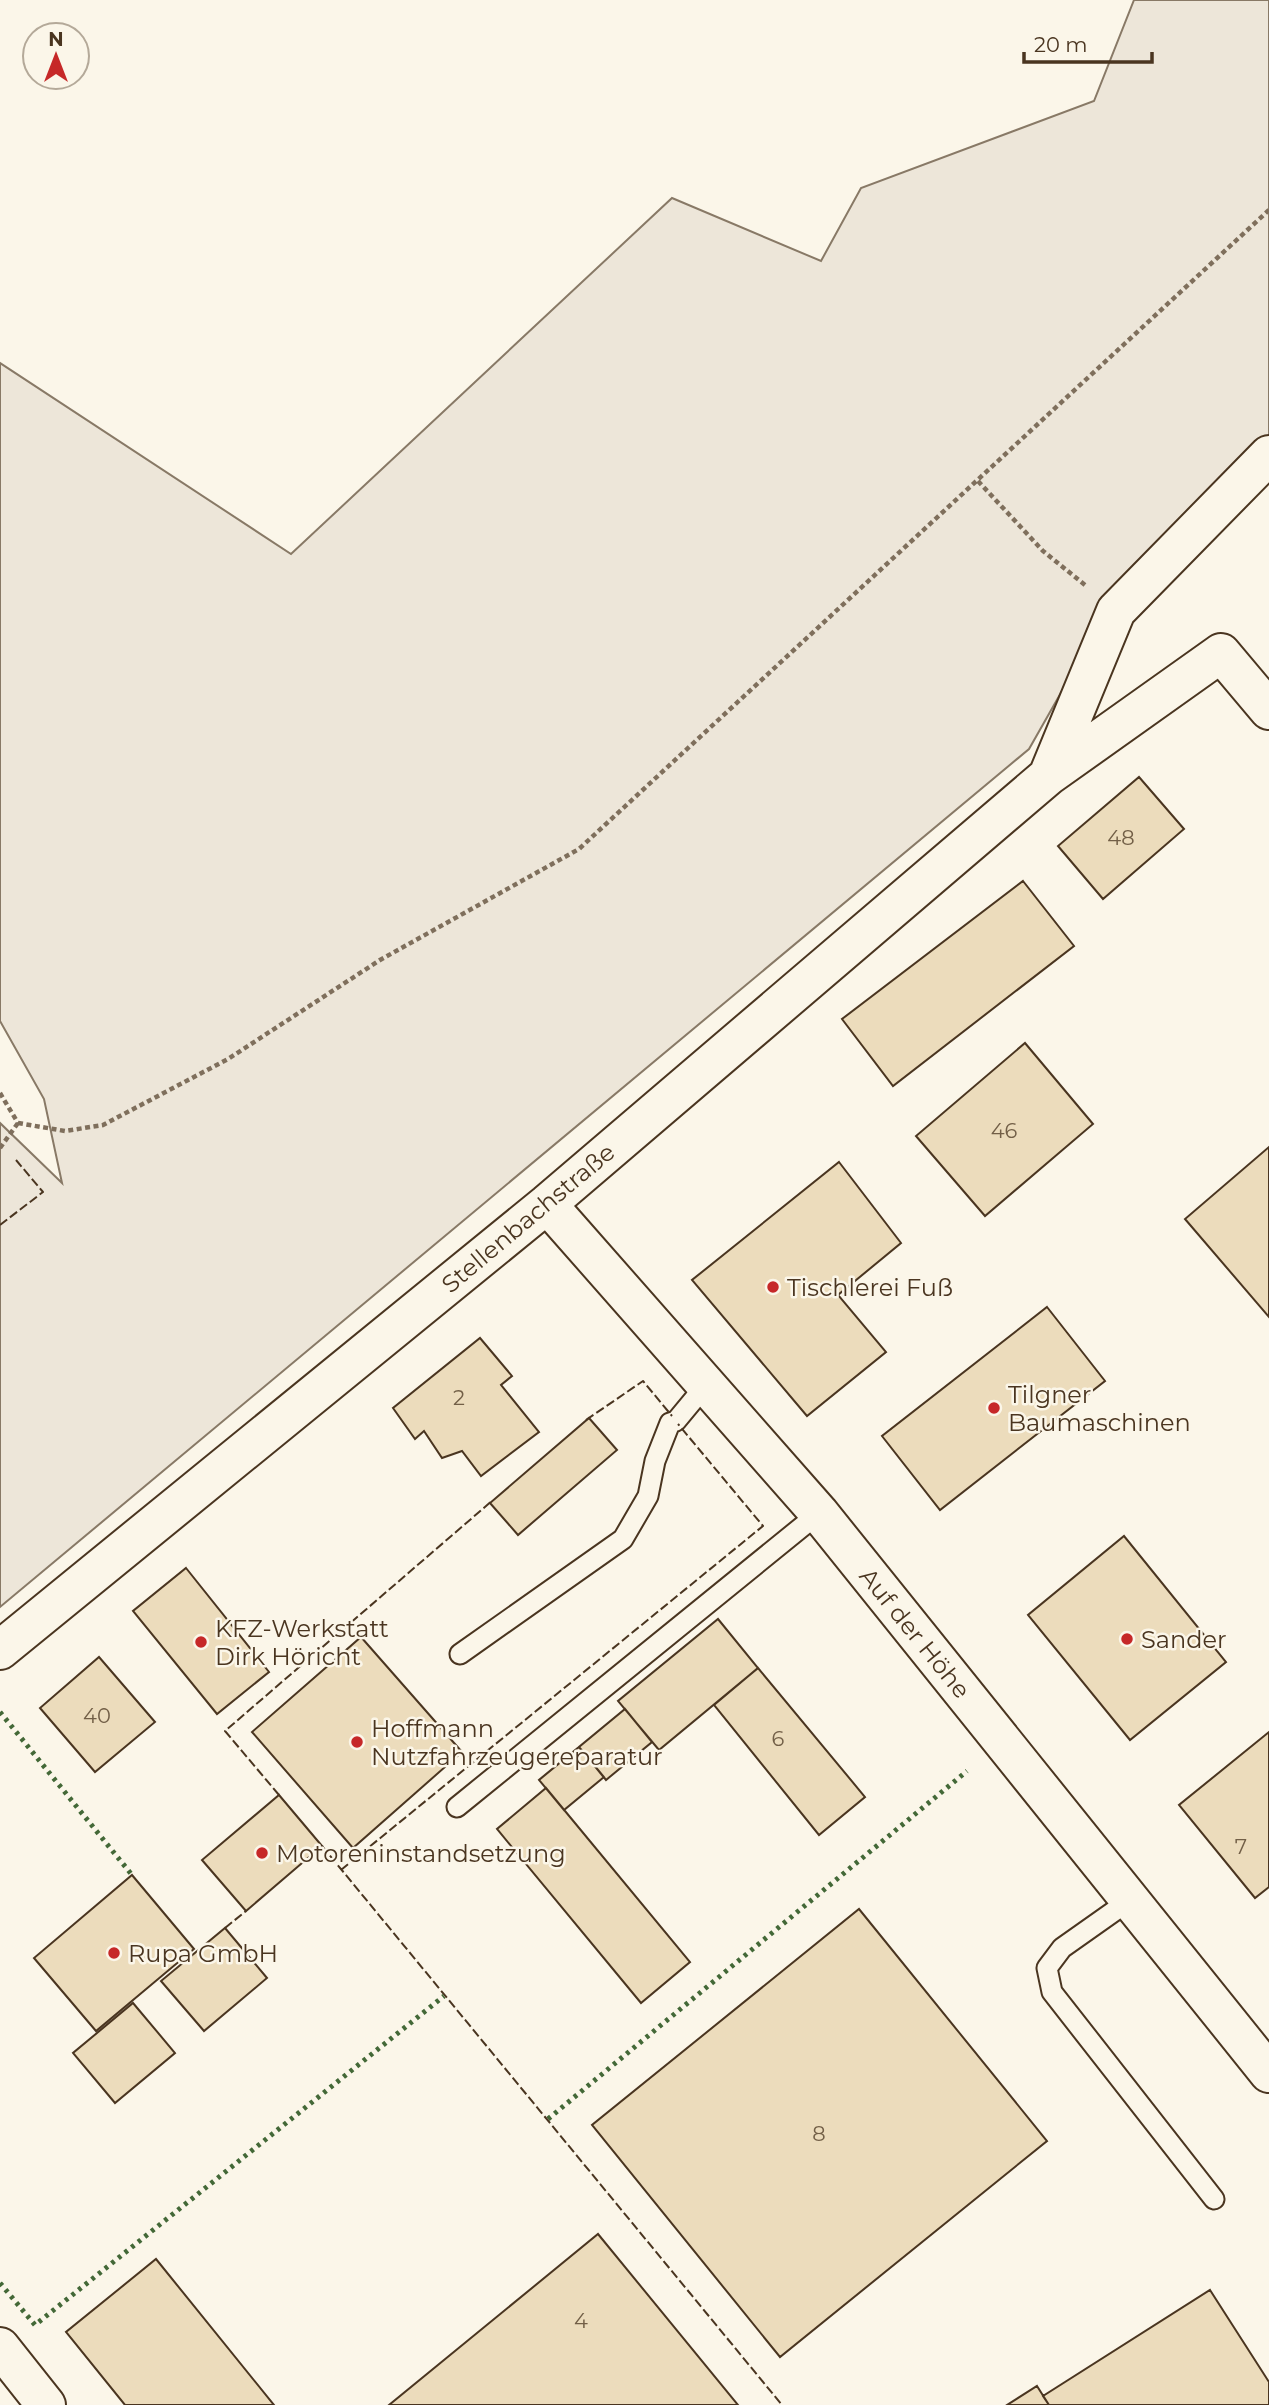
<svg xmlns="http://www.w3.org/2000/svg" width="1269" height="2405" viewBox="0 0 1269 2405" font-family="Montserrat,sans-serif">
<rect width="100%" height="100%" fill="#fbf6e9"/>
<path fill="#ede6d9" stroke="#887966" stroke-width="2" d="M1134 0H1269V440L1133 566 1029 749 0 1607V1123L62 1183 44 1099 0 1021V363L291 554 672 198 821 261 861 188 1094 101Z"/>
<path fill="#ecdcbc" stroke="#4a3520" stroke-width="2" d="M1139 777 1184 829 1103 899 1058 846Z
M1023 881 1074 946 893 1086 842 1019Z
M1025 1043 1093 1124 985 1216 916 1136Z
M1269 1147V1317L1185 1219Z
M839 1162 901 1243 838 1295 886 1352 807 1416 692 1280Z
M1047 1307 1105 1381 940 1510 882 1436Z
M480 1338 512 1376 501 1385 539 1432 481 1476 462 1451 442 1458 424 1431 415 1439 393 1408Z
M589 1418 617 1450 518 1535 490 1503Z
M1124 1536 1226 1662 1130 1740 1028 1615Z
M186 1568 269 1672 217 1714 133 1611Z
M718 1619 758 1668 659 1750 618 1701Z
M361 1637 462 1752 353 1848 252 1732Z
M99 1657 155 1722 95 1772 40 1708Z
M758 1668 865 1797 819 1835 714 1705Z
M625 1709 652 1742 606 1780 579 1747Z
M1269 1732V1887L1255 1898 1179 1805Z
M579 1747 604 1777 564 1810 539 1780Z
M546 1788 690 1962 641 2003 497 1829Z
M279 1795 322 1846 246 1911 202 1860Z
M132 1875 194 1949 96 2031 34 1958Z
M859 1909 1047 2141 780 2357 592 2125Z
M225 1928 267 1978 204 2031 161 1981Z
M133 2003 175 2053 115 2103 73 2053Z
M598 2234 738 2405H389Z
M156 2259 274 2405H125L66 2332Z
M1210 2290 1269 2382V2405H1049L1043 2396Z
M1037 2386 1049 2405H1007Z"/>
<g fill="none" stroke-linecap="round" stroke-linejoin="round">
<g stroke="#4a3520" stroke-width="23">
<path id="service" d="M460 1654 623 1539 648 1496 655 1461 670 1423 676 1421 705 1386
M457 1807 819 1513
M1130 1900 1062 1948 1047 1968 1052 1992 1214 2199"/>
</g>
<g stroke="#4a3520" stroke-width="42">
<path id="minor" d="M1048 776 1116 611 1269 455
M547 1204 819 1513 1269 2073
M0 1650 547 1204 1048 776 1221 653 1269 710
M0 2347 46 2405"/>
</g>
<path stroke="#7f6f5c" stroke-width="4.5" stroke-dasharray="5 3.5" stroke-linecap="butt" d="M978 481 1043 551 1085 585
M0 1093 18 1123
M18 1123 65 1131 103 1125 228 1059 380 960 579 849 1269 210
M0 1148 18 1123"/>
<use href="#service" stroke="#fbf6e9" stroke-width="19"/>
<use href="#minor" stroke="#fbf6e9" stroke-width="38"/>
<path stroke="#436837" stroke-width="5" stroke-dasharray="3.5 5" stroke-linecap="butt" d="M0 1712 132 1875
M548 2119 967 1771
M0 2283 35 2325 444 1996"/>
<path stroke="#4a3520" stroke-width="2" stroke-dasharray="9 3.5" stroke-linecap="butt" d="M0 1225 43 1192 16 1160
M586 1420 643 1381 672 1416
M279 1795 225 1731 493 1500
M322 1846 782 2405
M341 1870 763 1526 678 1424
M225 1928 246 1911"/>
</g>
<g fill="#c62828" stroke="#fbf6e9" stroke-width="2.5">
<circle cx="773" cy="1287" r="7"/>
<circle cx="994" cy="1408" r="7"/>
<circle cx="1127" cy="1639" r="7"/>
<circle cx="201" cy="1642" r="7"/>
<circle cx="357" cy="1742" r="7"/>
<circle cx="262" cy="1853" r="7"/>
<circle cx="114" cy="1953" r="7"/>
</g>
<g text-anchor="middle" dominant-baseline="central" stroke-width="5" stroke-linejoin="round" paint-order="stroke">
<g font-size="21" fill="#725f47">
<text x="1121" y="837">48</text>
<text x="1004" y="1130">46</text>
<text x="459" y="1397">2</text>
<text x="97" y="1715">40</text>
<text x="778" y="1738">6</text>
<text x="1241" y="1846">7</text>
<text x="819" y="2133">8</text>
<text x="581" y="2320">4</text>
</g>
<g font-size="24" fill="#4a3520" stroke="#fbf6e9">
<text transform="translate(528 1218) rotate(-40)">Stellenbachstraße</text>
<text transform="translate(915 1633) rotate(51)">Auf der Höhe</text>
</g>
<g font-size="24" fill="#4a3520" stroke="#fbf6e9" text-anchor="start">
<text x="787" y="1287">Tischlerei Fuß</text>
<text x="1008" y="1394">Tilgner<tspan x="1008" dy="28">Baumaschinen</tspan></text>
<text x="215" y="1628">KFZ-Werkstatt<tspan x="215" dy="28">Dirk Höricht</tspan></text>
<text x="1141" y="1639">Sander</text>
<text x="371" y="1728">Hoffmann<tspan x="371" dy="28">Nutzfahrzeugereparatur</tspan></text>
<text x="276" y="1853">Motoreninstandsetzung</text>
<text x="128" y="1953">Rupa GmbH</text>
</g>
</g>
<g transform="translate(56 56)"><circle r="33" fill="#fbf6e9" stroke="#b4a999" stroke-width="2"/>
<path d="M0-5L12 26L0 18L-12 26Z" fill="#c62828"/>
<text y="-10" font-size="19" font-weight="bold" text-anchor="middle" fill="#4a3520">N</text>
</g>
<path d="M1024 52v10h128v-10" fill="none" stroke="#4a3520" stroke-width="3.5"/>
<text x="1034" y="52" font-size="21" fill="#4a3520" stroke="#fbf6e9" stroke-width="5" paint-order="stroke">20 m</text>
</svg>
